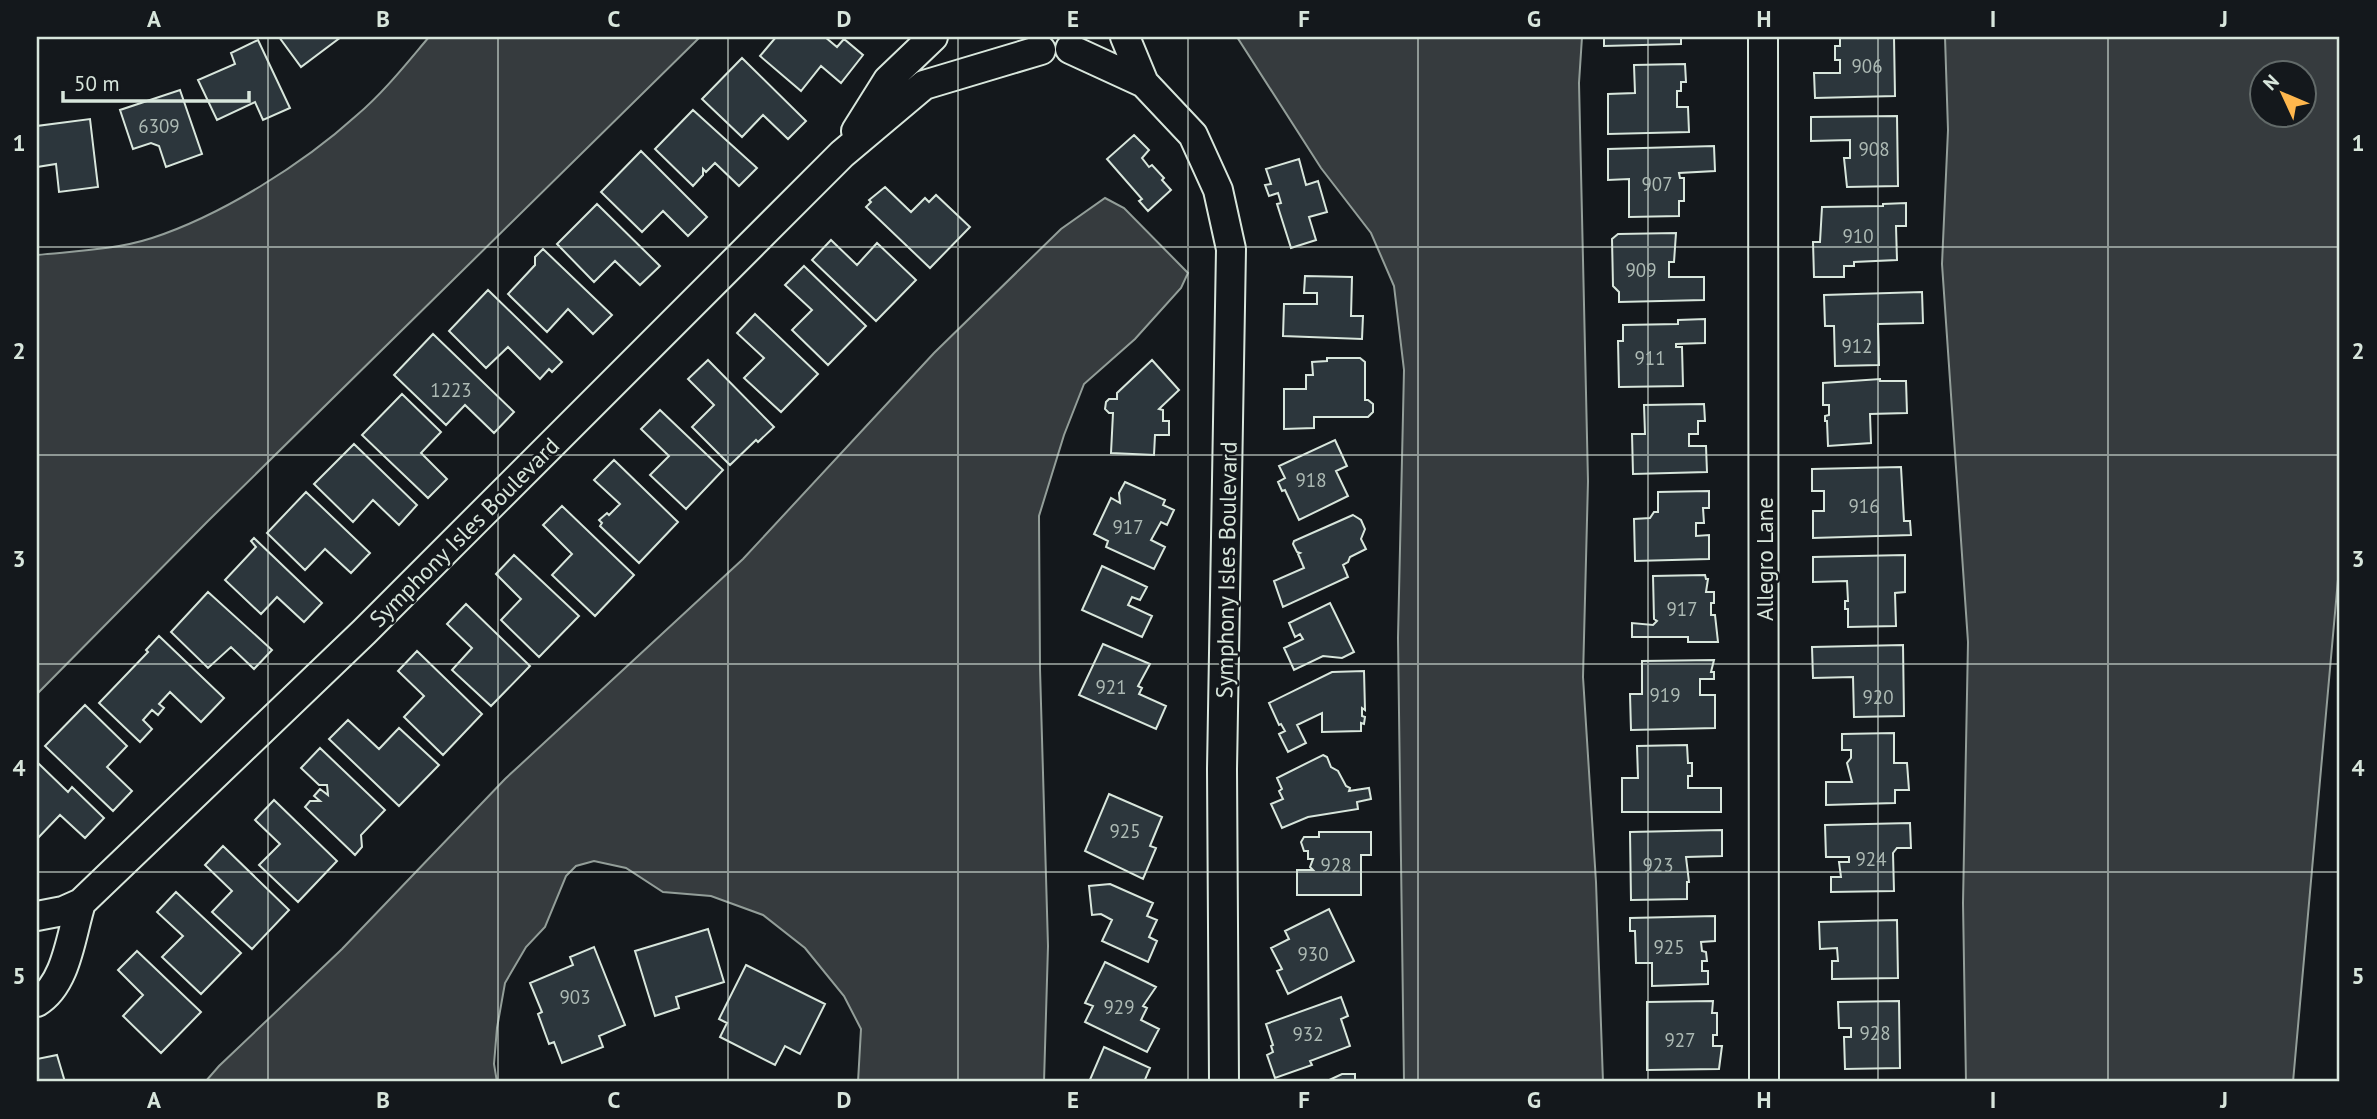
<svg xmlns="http://www.w3.org/2000/svg" width="2377" height="1119" viewBox="0 0 2377 1119" font-family="'PT Sans',sans-serif">
<rect width="100%" height="100%" fill="#14181c"/>
<path fill="#363b3e" stroke="#939e99" stroke-width="2" fill-rule="evenodd" d="M429 37H700L207 522 37 694V255C75 251 115 250 152 238 222 215 303 164 357 115 384 92 406 64 429 37Z
M1237 37H1582L1579 83 1588 481 1583 677 1596 882 1603 1082H1404L1398 638 1404 370 1394 286 1371 233 1321 168Z
M1945 37H2340V557L2293 1082H1966L1963 903 1968 642 1942 264 1948 130ZM2262 74H2304V116H2262Z
M1105 198 1124 208 1188 273 1181 288 1135 339 1084 384 1064 435 1039 516 1040 669 1048 946 1044 1082H858L861 1029 844 996 805 948 763 915 711 896 663 892 626 868 594 861 576 866 566 876 545 927 526 947 505 983 497 1028 494 1064 497 1082H205L219 1066 342 949 505 779 743 559 934 353 1061 229Z"/>
<path fill="#2c363c" stroke="#d8e6dc" stroke-width="2" d="M279 37H341L301 67Z
M776 37H825L837 47 844 39 863 55 841 83 821 66 801 91 760 56Z
M1604 37H1681V44L1604 46Z
M1840 37H1894L1895 96 1815 98 1814 73H1840V60H1835V46H1840Z
M258 40 290 108 263 120 255 102 217 120 198 80 235 64 231 53Z
M742 58 806 121 788 139 763 115 742 137 702 99Z
M1685 64 1686 82H1681V91H1677V107H1688L1689 132 1608 134V94L1635 93 1634 65Z
M180 90 202 154 166 167 159 146 151 143 133 149 120 110Z
M693 110 757 168 739 186 715 163 706 172 703 169V175L693 186 655 149Z
M1897 116 1898 186 1847 187 1844 158H1850V140L1811 141V117Z
M90 119 98 187 59 192 56 164 37 167V126Z
M1134 135 1149 150 1142 158 1149 167 1152 165 1164 178 1162 180 1171 190 1148 211 1139 201 1142 199 1107 159Z
M1714 146 1715 171 1679 173 1680 178H1684V201H1679V216L1629 217V179L1608 180V149Z
M641 151 707 217 688 236 663 211 642 232 601 192Z
M1299 159 1306 185 1318 181 1327 212 1309 217 1316 240 1291 248 1277 204 1281 203 1278 193 1269 196 1265 185 1271 184 1266 169Z
M885 187 911 212 925 198 929 202 936 195 970 227 930 268 866 207 871 202 869 200Z
M1906 203V226H1896L1897 260 1854 262V266H1844V277H1814L1813 242H1820L1822 207 1883 206V204Z
M597 204 660 266 640 285 615 261 594 282 557 244Z
M1676 233 1674 262H1669V277H1704V300L1619 302V292L1613 286 1612 239 1618 234Z
M831 240 857 265 877 243 916 280 876 321 812 260Z
M543 249 612 315 593 334 568 309 547 332 508 294 535 265V257Z
M804 266 866 326 828 365 792 330 812 310 785 285Z
M1305 276 1352 277 1351 316H1363L1362 339 1283 336 1284 304H1317V293H1304Z
M488 290 562 362 552 372 549 369 540 379 508 347 486 368 449 331Z
M1922 292 1923 323 1878 324 1879 365 1835 366 1834 326H1825L1824 295Z
M755 314 818 374 781 412 744 378 764 358 737 333Z
M1705 319V343L1676 344V347H1682L1683 386 1619 387 1618 341H1623V325L1678 324V320Z
M433 334 514 412 494 433 465 405 446 425 394 375Z
M1327 358H1360L1365 362V400H1368L1373 404V412L1368 417H1314V428L1284 429V389H1306V375H1313L1312 362 1327 361Z
M708 360 774 427 758 442 756 440 730 465 692 427 714 405 688 379Z
M1152 360 1179 390 1159 409 1163 410V421H1169V435H1155L1154 455 1111 453 1113 413H1109L1105 409 1106 402 1109 399H1117V393Z
M1880 379V381H1906L1907 413 1870 414 1871 443 1828 446 1827 421H1825V416L1829 415V405H1823V383Z
M402 394 441 432 421 453 447 479 428 498 362 435Z
M1704 404 1705 421H1698V434H1689V446H1706L1707 472 1633 474 1632 434H1645L1644 405Z
M660 410 723 470 686 509 650 475 669 456 641 429Z
M1335 440 1347 466 1336 471 1348 496 1299 520 1285 490 1282 491 1278 482 1285 478 1279 466Z
M354 444 417 505 399 525 373 500 353 522 314 484Z
M614 460 678 522 639 563 600 526 602 523 599 520 607 513 609 515 620 504 594 480Z
M1901 467 1904 521H1910L1911 535 1813 538V511H1824V491H1812V469Z
M1125 482 1165 500 1163 505 1174 510 1167 525 1161 522 1151 540 1165 547 1154 569 1106 547 1108 541 1094 534 1111 498 1120 503 1119 493Z
M1709 491V508H1703L1704 523H1696V536L1709 535V559L1635 561 1634 519 1650 518 1654 512H1658V492Z
M306 492 370 553 351 573 325 549 305 570 267 533Z
M562 506 634 575 595 616 552 575 572 554 543 525Z
M1353 515 1361 520 1365 529 1361 539 1366 549 1350 557 1348 562 1343 565 1348 577 1283 607 1274 581 1304 568 1298 554 1300 553 1297 552 1293 544 1294 541Z
M254 538 322 603 304 622 277 597 261 614 225 580 256 547 251 541Z
M514 555 579 616 539 657 501 620 521 599 496 574Z
M1905 555V592L1895 593 1896 626 1848 627V609H1845V601H1848L1847 581 1813 582V557Z
M1102 566 1147 587 1140 600 1132 597 1128 605 1152 616 1142 637 1082 610Z
M1705 575 1706 579H1708L1706 592H1714V603H1711V615H1715L1718 642H1688V637H1632V623L1653 625 1657 621 1654 619 1653 576Z
M208 592 272 650 254 669 231 647 208 668 171 632Z
M1330 603 1354 652 1342 658 1323 656 1294 670 1284 648 1303 639 1300 634 1295 637 1289 623Z
M466 604 530 666 491 706 452 670 472 648 447 624Z
M159 636 224 698 201 722 170 692 159 704 164 708 158 715 152 710 143 720 152 729 140 742 99 703 148 652 146 650Z
M1103 644 1150 664 1138 686 1142 688 1139 694 1166 706 1156 729 1079 695Z
M1903 645 1904 716 1854 717 1853 677 1813 678 1812 647Z
M417 651 482 714 443 755 404 717 424 696 398 671Z
M1714 660 1711 672H1714V679H1700V695H1715V728L1631 730 1630 694H1642V661Z
M1364 671 1365 710 1362 708V716L1365 717 1364 724 1361 723V731L1322 732V713L1297 725 1306 743 1288 752 1279 734 1285 731 1281 724 1279 725 1269 703 1332 672Z
M85 705 127 746 107 767 132 791 113 811 45 746Z
M348 720 379 749 399 728 439 765 399 806 329 739Z
M1894 733V763H1907L1909 790H1895V803L1826 805V782H1852L1847 763 1851 758V750H1842V734Z
M1687 745 1688 763H1692V776H1688V788H1721V812H1622V778H1638L1637 746Z
M320 748 385 810 361 835 362 847 355 855 305 807 310 801H320L314 796 320 789 328 795 327 785H319L301 768Z
M1323 755 1327 757 1331 767 1338 771 1346 786 1350 788 1349 791 1369 788 1371 799 1357 802 1358 809 1308 817 1282 828 1271 804 1283 799 1279 791 1282 789 1277 778Z
M37 762 68 792 72 787 104 818 85 838 60 815 37 839Z
M1109 794 1162 817 1150 846 1156 848 1143 879 1085 851Z
M274 800 337 861 298 902 259 865 280 844 255 820Z
M1910 823 1911 848H1897L1893 853 1894 891 1831 892V877H1841L1839 862H1849V857H1826L1825 825Z
M1722 830V856L1686 857 1689 882H1687V899L1631 900 1630 832Z
M1319 832H1371V855H1361V895H1297V870H1313L1310 867 1313 859H1308V851H1304L1301 842 1304 837H1319Z
M223 846 289 910 252 949 212 912 232 891 205 865Z
M1110 884 1153 903 1147 916 1157 920 1149 937 1157 941 1148 962 1102 941 1112 920 1101 914 1092 915 1089 886Z
M176 892 241 953 201 994 162 957 183 936 157 912Z
M1329 909 1354 961 1288 994 1277 971 1282 969 1271 948 1289 939 1285 931Z
M1715 916V941L1701 942 1702 951 1706 952 1707 961H1702V971H1708V984L1652 986V963H1636L1635 931H1630V918Z
M1897 920 1898 978 1832 979V961H1838L1837 948 1820 949 1819 922Z
M708 929 724 982 676 997 679 1008 655 1016 635 951Z
M594 947 625 1025 599 1036 603 1047 562 1063 554 1042 549 1044 538 1014 542 1012 530 983 573 965 570 957Z
M137 951 201 1012 161 1053 123 1016 143 995 118 970Z
M1105 962 1156 987 1143 1006 1147 1008 1141 1020 1159 1029 1147 1052 1085 1022 1093 1006 1085 1003Z
M746 965 825 1004 800 1054 785 1046 775 1065 720 1037 727 1023 719 1019Z
M1341 997 1348 1016 1341 1019 1350 1046 1310 1061 1312 1065 1275 1078 1267 1055 1273 1052 1271 1046 1273 1045 1266 1024Z
M1713 1001 1712 1013H1717V1035H1713V1046H1722L1719 1069 1647 1070V1002Z
M1899 1001 1900 1068 1845 1069 1844 1037H1851V1028H1839L1838 1002Z
M1104 1047 1150 1068 1144 1082H1089Z
M57 1055 65 1082H37V1059Z
M1342 1074H1355V1082H1325Z"/>
<g fill="none" stroke-linecap="round" stroke-linejoin="round">
<g stroke="#d8e6dc" stroke-width="32">
<path id="minor" d="M1125 37 1144 83 1193 135 1218 190 1231 249 1222 769 1224 1082
M1763 37 1764 1082
M1070 49 1144 83
M856 131 888 80 933 37
M37 916 63 911 81 903 364 632 842 154 924 85 1041 50
M37 1002C67 984 71 934 81 903"/>
</g>
<use href="#minor" stroke="#14181c" stroke-width="28"/>
</g>
<path fill="none" stroke="#d8e6dc" stroke-width="2" stroke-opacity="0.55" d="M268 37V1082M498 37V1082M728 37V1082M958 37V1082M1188 37V1082M1418 37V1082M1648 37V1082M1878 37V1082M2108 37V1082M37 247H2340M37 455H2340M37 664H2340M37 872H2340"/>
<g text-anchor="middle" dominant-baseline="central" stroke-width="5" stroke-linejoin="round" paint-order="stroke">
<g font-size="19" fill="#adbab4">
<text x="1867" y="66">906</text>
<text x="159" y="126">6309</text>
<text x="1874" y="149">908</text>
<text x="1657" y="184">907</text>
<text x="1858" y="236">910</text>
<text x="1641" y="270">909</text>
<text x="1857" y="346">912</text>
<text x="1650" y="358">911</text>
<text x="451" y="390">1223</text>
<text x="1311" y="480">918</text>
<text x="1864" y="506">916</text>
<text x="1128" y="527">917</text>
<text x="1682" y="609">917</text>
<text x="1111" y="687">921</text>
<text x="1665" y="695">919</text>
<text x="1878" y="697">920</text>
<text x="1125" y="831">925</text>
<text x="1871" y="859">924</text>
<text x="1336" y="865">928</text>
<text x="1658" y="865">923</text>
<text x="1669" y="947">925</text>
<text x="1313" y="954">930</text>
<text x="575" y="997">903</text>
<text x="1119" y="1007">929</text>
<text x="1875" y="1033">928</text>
<text x="1308" y="1034">932</text>
<text x="1680" y="1040">927</text>
</g>
<g font-size="23" fill="#d8e6dc" stroke="#14181c">
<text transform="translate(464 532) rotate(-45)">Symphony Isles Boulevard</text>
<text transform="translate(1764 559) rotate(-90)">Allegro Lane</text>
<text transform="translate(1226 570) rotate(-89)">Symphony Isles Boulevard</text>
</g>
</g>
<rect width="2377" height="1119" fill="none" stroke="#14181c" stroke-width="77"/>
<g transform="translate(2283 94) rotate(314)"><circle r="33" fill="#14181c" stroke="#626a69" stroke-width="2"/>
<path d="M0-5L12 26L0 18L-12 26Z" fill="#ffb74d"/>
<text y="-10" font-size="19" font-weight="bold" text-anchor="middle" fill="#d8e6dc">N</text>
</g>
<path d="M63 91v10h186v-10" fill="none" stroke="#d8e6dc" stroke-width="3.5"/>
<text x="74" y="91" font-size="21" fill="#d8e6dc" stroke="#14181c" stroke-width="5" paint-order="stroke">50 m</text>
<rect x="38" y="38" width="2300" height="1042" fill="none" stroke="#d8e6dc" stroke-width="2.5"/>
<g font-size="23" text-anchor="middle" font-weight="bold" fill="#d8e6dc">
<text x="154" y="27">A</text>
<text x="383" y="27">B</text>
<text x="614" y="27">C</text>
<text x="844" y="27">D</text>
<text x="1073" y="27">E</text>
<text x="1304" y="27">F</text>
<text x="1534" y="27">G</text>
<text x="1764" y="27">H</text>
<text x="1993" y="27">I</text>
<text x="2224" y="27">J</text>
<text x="19" y="151">1</text>
<text x="2358" y="151">1</text>
<text x="19" y="359">2</text>
<text x="2358" y="359">2</text>
<text x="19" y="567">3</text>
<text x="2358" y="567">3</text>
<text x="19" y="776">4</text>
<text x="2358" y="776">4</text>
<text x="19" y="984">5</text>
<text x="2358" y="984">5</text>
<text x="154" y="1108">A</text>
<text x="383" y="1108">B</text>
<text x="614" y="1108">C</text>
<text x="844" y="1108">D</text>
<text x="1073" y="1108">E</text>
<text x="1304" y="1108">F</text>
<text x="1534" y="1108">G</text>
<text x="1764" y="1108">H</text>
<text x="1993" y="1108">I</text>
<text x="2224" y="1108">J</text>
</g>
</svg>
